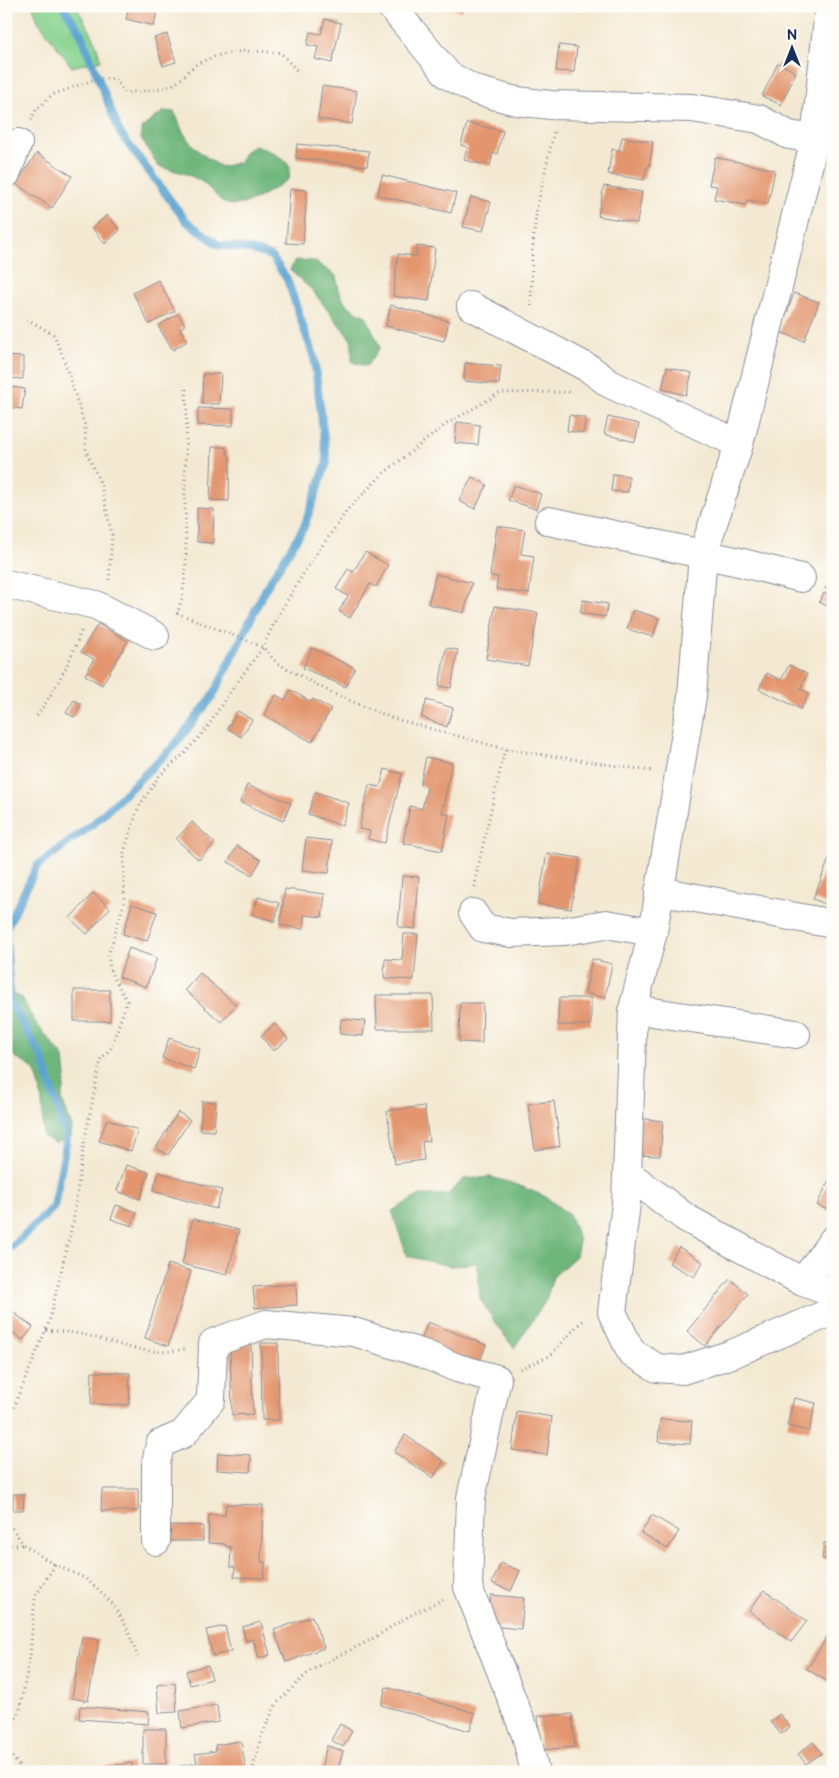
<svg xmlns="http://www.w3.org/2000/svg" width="839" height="1778" viewBox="0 0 839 1778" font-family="'Balsamiq Sans',sans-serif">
<rect width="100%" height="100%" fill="#fdfcf7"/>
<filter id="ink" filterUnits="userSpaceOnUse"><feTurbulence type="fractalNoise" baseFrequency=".02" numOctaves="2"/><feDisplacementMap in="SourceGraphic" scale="10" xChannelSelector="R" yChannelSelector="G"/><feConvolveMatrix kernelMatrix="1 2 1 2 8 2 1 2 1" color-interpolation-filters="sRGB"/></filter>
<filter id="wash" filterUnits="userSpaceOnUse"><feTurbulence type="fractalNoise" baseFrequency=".0096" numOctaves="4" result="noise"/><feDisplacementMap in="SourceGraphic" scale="20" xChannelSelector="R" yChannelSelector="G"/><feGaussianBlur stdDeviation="1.12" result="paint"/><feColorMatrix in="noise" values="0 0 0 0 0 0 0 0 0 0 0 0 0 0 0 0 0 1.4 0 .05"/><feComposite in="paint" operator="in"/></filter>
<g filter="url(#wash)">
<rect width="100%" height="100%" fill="#f3e9d2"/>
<path fill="#89d490" stroke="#528277" d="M33 6H76L94 38 101 60 72 67 38 21Z"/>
<path fill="#6eb67a" stroke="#44726c" d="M164 111 174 112C178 118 179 124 182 130 191 147 206 158 222 167L240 162 246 151 254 146C271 150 277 154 290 166L289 179C273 188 241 215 222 201 212 193 207 183 195 178 184 172 170 170 158 166L140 136 143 127Z
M295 260 314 261 336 276C341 300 343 305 366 316L380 347 367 366 352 362V341L312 290 290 270Z
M6 991 22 998 34 1021 64 1058 66 1077 62 1100 72 1127 71 1137 55 1143 43 1136C43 1120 43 1079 32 1068 26 1062 14 1060 11 1052 5 1042 6 1004 6 991Z
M491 1177 518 1185 546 1197 570 1216 579 1241 576 1256 553 1277 546 1300 514 1348 501 1331 480 1299 477 1263 450 1266 407 1256 392 1211 420 1195H447L464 1179Z"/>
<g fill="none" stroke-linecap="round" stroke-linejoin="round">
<path stroke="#5aa3d1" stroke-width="8" d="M6 929 37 866 93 824 173 747 213 696 267 586 304 527 327 462 314 358 287 279 271 256 248 249 219 245 186 221 120 133 80 32 63 6
M6 933 10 1002 42 1057 67 1138 54 1207 6 1252"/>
</g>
<g id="blocks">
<path fill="#e3966e" d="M129 6 158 7 154 26 126 19Z
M410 6H430L429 11Z
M438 6H463L462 11Z
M325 19 341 23 332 63 315 59 318 47 307 45 310 32 321 34Z
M167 34 176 62 163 66 154 38Z
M559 45 577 47 574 72 556 71Z
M778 63 796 72 781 105 762 96Z
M322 86 357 91 352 124 318 119Z
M467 123 503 131 497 154 493 153 490 166 464 160 467 147 461 145Z
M622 137 653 142 649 167H647L644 180 608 174 612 149 619 151Z
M297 144 369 151 367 166 296 158Z
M37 153 72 176 52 208 16 184Z
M715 157 775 170 768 204 747 200 746 205 714 199 717 186 709 185Z
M382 175 456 193 451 213 378 195Z
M604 186 642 192 637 223 598 216Z
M290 189 307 190 303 244 286 243Z
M471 197 491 202 483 231 463 227Z
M107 215 120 230 105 244 92 228Z
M6 222 11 223 7 244H6Z
M417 246 435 248 429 301 393 296 398 254 416 256Z
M158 280 175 311 149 324 133 293Z
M794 293 819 302 804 341 780 332Z
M391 305 449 321 444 341 386 326Z
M178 314 185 325 180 328 187 341 173 350 158 326Z
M6 356 23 357V379L6 378Z
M465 363 501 366 499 384 464 381Z
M667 367 692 373 686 395 662 389Z
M203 374H221L219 404H202Z
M6 386 25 389 22 409 6 407Z
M198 408 233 409V426L198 425Z
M569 415 586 418 583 433 567 431Z
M608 417 639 424 635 442 604 434Z
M457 422 480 425 478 445 455 443Z
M212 447H225L230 459 229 501 210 500Z
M613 474 629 476 628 492 611 491Z
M472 477 487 485 475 509 459 501Z
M514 485 541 494 536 509 508 500Z
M197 508 214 509 213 543 197 542Z
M497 526 525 530 521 554 534 556 529 594 496 589 498 577 490 576Z
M365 552 388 565 376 587 370 584 350 618 339 611 348 596 336 589 348 569 353 572Z
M436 574 472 583 464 613 428 604Z
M824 593 833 597V609L819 602Z
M583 600 608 604 605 617 580 613Z
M495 606 538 613 528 666 486 659Z
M633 610 659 618 653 637 627 629Z
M98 624 128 641 102 685 85 675 94 659 81 652Z
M312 648 355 668 346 687 303 668Z
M446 648 458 650 451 688 439 686Z
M789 665 807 674 800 689 809 693 801 709 759 689 767 673 781 680Z
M291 690 311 702 313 699 331 709 312 742 264 715 276 695 285 700Z
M74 700 81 704 74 717 66 713Z
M427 700 453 708 447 727 421 717Z
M238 711 252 720 241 737 227 728Z
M426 757 452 763 442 813 449 814 442 851 403 843 410 806 422 809 427 787 420 785Z
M385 769 402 774 385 843 368 839 370 831 359 829 369 785 380 787Z
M247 785 291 803 283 821 240 802Z
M315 792 349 803 342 826 308 814Z
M192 822 215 843 199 860 176 839Z
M306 838 332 841 329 873 302 870Z
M237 846 261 860 252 875 228 862Z
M833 849V907L813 899Z
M547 853 580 858 571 909 538 904Z
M402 876 419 877 415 929 398 927Z
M285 889 325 894 322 917 304 915 303 929 280 925Z
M93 893 110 908 87 934 70 918Z
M258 897 279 903 275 921 253 915Z
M132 904 157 912 147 941 123 934Z
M404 934H418L414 980 384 978 385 959 402 960Z
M129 948 157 958 146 987 119 977Z
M592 959 612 964 605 998 585 993Z
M200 973 236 1005 221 1022 185 990Z
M74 990H110V1021H74Z
M376 995H433L434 1029H377Z
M559 998H591V1025H558Z
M460 1003H483L482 1043 459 1042Z
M341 1019 365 1021 363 1036 340 1034Z
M275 1024 288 1039 273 1051 261 1036Z
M169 1038 200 1049 194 1069 162 1058Z
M202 1101 216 1102 214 1131 200 1130Z
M554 1101 560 1146 535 1150 528 1104Z
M424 1106 429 1141 422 1142 424 1160 395 1164 387 1111Z
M178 1112 190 1120 168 1155 156 1148Z
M638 1118 663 1121 660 1156 635 1155Z
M107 1119 138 1130 131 1151 99 1141Z
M126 1165 149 1172 140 1199 117 1191Z
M159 1172 222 1190 216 1209 153 1191Z
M829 1180 833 1182 832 1212 817 1205Z
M116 1205 137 1212 132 1226 111 1219Z
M193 1219 239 1230 227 1275 182 1264Z
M679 1247 703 1262 694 1277 669 1263Z
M168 1264 191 1271 168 1346 145 1338Z
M730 1279 748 1294 705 1346 687 1331Z
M296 1284 297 1305 255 1308 253 1287Z
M6 1307 33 1327 23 1340 6 1327Z
M428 1322 486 1345 478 1367 419 1345Z
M251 1343 253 1414 232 1415 230 1344Z
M261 1343H278L279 1420H262Z
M92 1372 130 1373 129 1405 91 1404Z
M794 1398 816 1403 809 1431 787 1426Z
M517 1411 552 1417 547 1455 512 1450Z
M660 1419 692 1421 690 1444 658 1442Z
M405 1435 444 1461 433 1478 394 1452Z
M218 1453 251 1455 250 1472 217 1470Z
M102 1489H138V1511H101Z
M13 1494H24L23 1510H13Z
M226 1504 263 1505 261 1562H265L264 1578 234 1577 235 1567H230L231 1547 225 1546V1544L208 1543 209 1515H225Z
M652 1515 679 1531 668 1549 641 1533Z
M166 1525 203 1526V1541H166Z
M824 1543 833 1544V1560L822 1559Z
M501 1563 520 1571 511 1591 492 1583Z
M764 1590 807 1621 791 1642 749 1611Z
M491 1595 524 1598 521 1629 488 1626Z
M312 1616 324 1648 286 1662 274 1630Z
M261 1622 270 1655 259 1658 253 1639 246 1641 242 1627Z
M225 1626 231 1651 213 1656 206 1630Z
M829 1634 833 1637V1685L807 1669Z
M82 1637 99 1640 88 1701 72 1698Z
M208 1665 212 1679 190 1685 186 1671Z
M175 1683 177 1712 159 1713 157 1685Z
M386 1687 475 1713 470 1731 381 1705Z
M217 1705 219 1722 182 1728 180 1711Z
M80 1706 149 1712 148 1724 79 1719Z
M572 1714 575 1747 540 1750 538 1716Z
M780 1714 790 1727 781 1734 770 1722Z
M340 1724 352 1731 343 1747 331 1740Z
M143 1729H166V1764H143Z
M241 1741 246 1771 162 1772 161 1770 197 1763 195 1754 216 1751 215 1745Z
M813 1742 822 1753 806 1764 798 1754Z
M327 1746 343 1751 337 1772H320Z
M132 1763 133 1772H79L78 1770Z"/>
</g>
</g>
<g filter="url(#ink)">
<use href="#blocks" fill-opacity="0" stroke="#878c98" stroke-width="1"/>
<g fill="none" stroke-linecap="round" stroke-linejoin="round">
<g stroke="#878c98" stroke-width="30">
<path id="minor" d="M391 6 448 75 475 90 516 101 551 105 692 108 759 119 789 135 815 139
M831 6 828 19 815 139 739 444 703 554 692 696 653 932 633 1009 626 1204 612 1312 631 1352 657 1368 683 1370 732 1354 831 1312 833 1309
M6 174 18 143
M471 306 590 369 610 384 739 444
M549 521 739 562 801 578
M6 584 96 605 155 636
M659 891 833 924
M473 913 483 928 511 933 564 931 606 924 653 932
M633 1009 796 1034
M627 1173 686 1218 803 1282 833 1293
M803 1282 833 1240
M156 1541V1463L160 1444 183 1434 211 1400 213 1343 266 1324 354 1332 424 1354 457 1368 497 1379 471 1498 468 1587 526 1735 535 1772"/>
</g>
<path stroke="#878c98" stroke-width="3" stroke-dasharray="1 4" stroke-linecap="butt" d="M31 120 36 110 52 95 98 78 115 79 125 93C138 91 163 90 174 84 184 78 191 66 201 62 230 49 251 50 281 53L299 73
M531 306 532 252 537 207 554 132
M27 319 54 335 63 357 85 426 86 450 101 485 112 535 109 580
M825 588 833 591
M177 613 263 647 277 663 332 693 392 718 505 749 652 771
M177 614C191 580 184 523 185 485 185 452 188 421 186 389
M37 716C56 688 71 661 82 628
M475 887 476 876 505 749
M46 1330C59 1332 72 1332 85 1335 123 1344 144 1357 185 1349
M520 1369 550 1356 579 1324 585 1319
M6 1426 49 1322 73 1222 84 1142 101 1059 111 1048 127 1001 111 973 108 956 124 903V852L138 808 160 775 184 754 207 728 228 695 263 647 276 619 308 566 348 509 384 473 445 425 500 393 573 392
M6 1520 24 1545 55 1565
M6 1545H23
M6 1741 20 1709 30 1656 35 1597 55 1565 85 1578 112 1603 126 1626 138 1657
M6 1749 24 1772
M252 1772 261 1737 276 1704 310 1671 338 1656 367 1642 409 1616 444 1599"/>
<use href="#minor" stroke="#fff" stroke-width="28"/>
</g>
</g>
<rect width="839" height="1778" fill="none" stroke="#fdfcf7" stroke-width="25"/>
<g transform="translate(792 48)" stroke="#fdfcf7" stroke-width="4" paint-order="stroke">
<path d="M0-4L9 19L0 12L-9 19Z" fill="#1b2f5e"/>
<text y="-8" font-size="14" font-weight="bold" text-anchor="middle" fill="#1b2f5e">N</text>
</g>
</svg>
